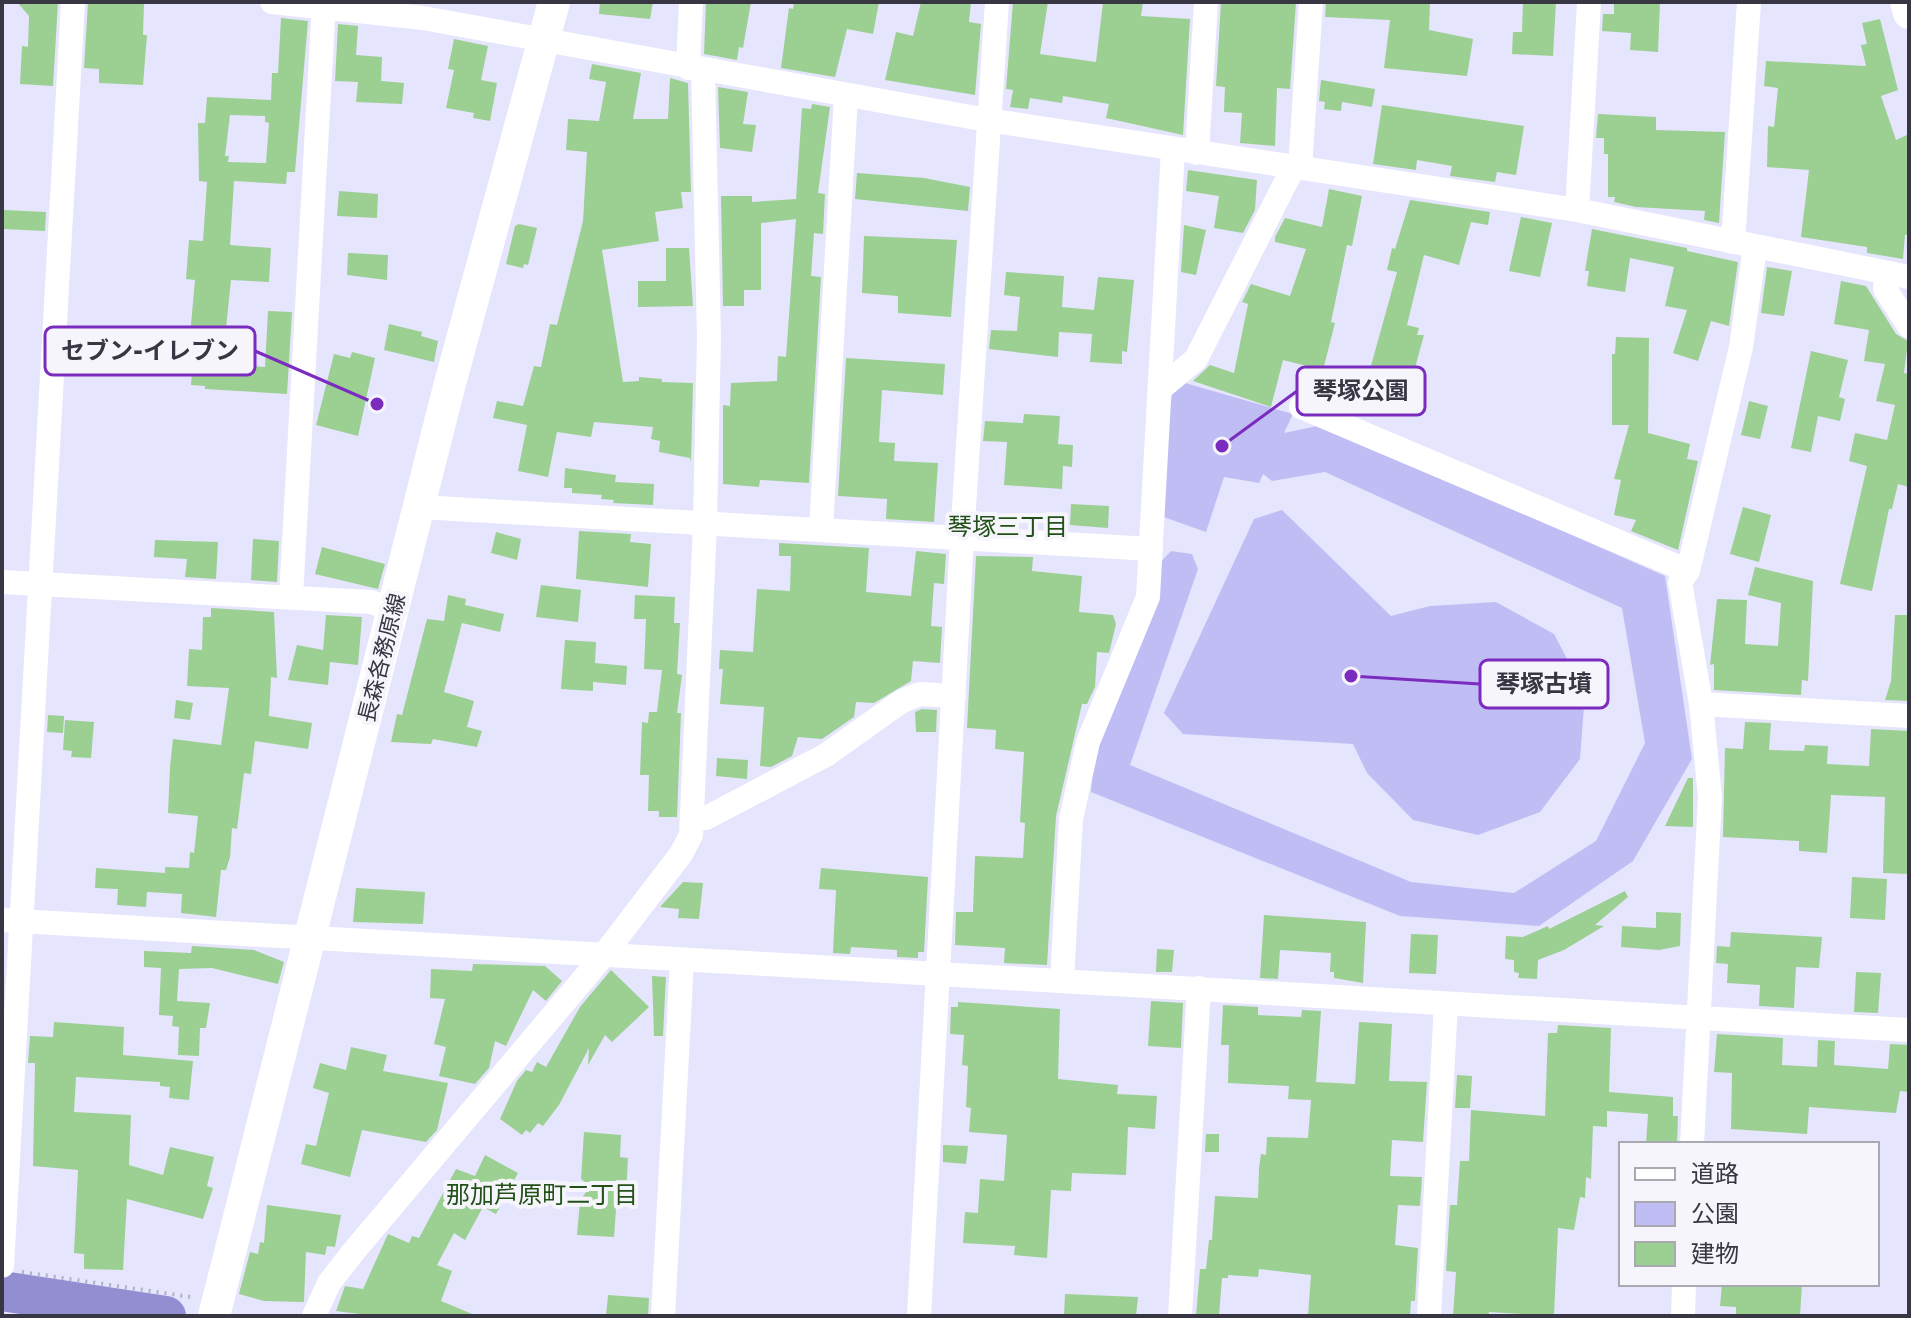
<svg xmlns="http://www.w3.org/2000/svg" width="1911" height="1318" viewBox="0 0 1911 1318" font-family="'DejaVu Sans','Noto Sans JP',sans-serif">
<rect width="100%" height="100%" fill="#e6e5fe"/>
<path fill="#c0bdf4" d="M1185 383 1293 414 1284 433 1322 425 1665 576 1692 759 1633 861 1539 926 1400 916 1091 792 1094 745 1158 565 1171 551 1192 554 1198 569 1130 765 1411 882 1514 893 1596 841 1645 743 1622 608 1325 472 1272 481 1263 474 1259 483 1224 477 1206 532 1158 515 1172 392Z
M1282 510 1391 616 1430 606 1496 602 1554 634 1585 693 1580 759 1540 812 1478 835 1413 820 1367 773 1353 744 1183 734 1164 713 1254 519Z"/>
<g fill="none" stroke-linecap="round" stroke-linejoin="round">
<path stroke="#938ed2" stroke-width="40" d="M2 1291 166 1316"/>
</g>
<path fill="#9ccf92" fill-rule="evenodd" d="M17 2H58L53 86 20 84 22 46 28 47 29 16Z
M88 2 144 3 143 35H147L143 85 99 83V69L84 68Z
M600 2H653L650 19 599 14Z
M706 2H751L743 48 739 47 737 60 704 54Z
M794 2H879L873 34 847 29 835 77 781 68 789 8 793 9Z
M921 2H971L969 22 981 24 975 95 885 80 896 32 913 36Z
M1013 2H1048L1040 54 1096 62 1103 2H1143L1141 16 1190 19 1183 135 1106 118 1109 104 1063 96 1062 103 1030 98 1028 109 1010 107 1013 90 1006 89Z
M1221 2H1296L1290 89 1277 88 1275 146 1240 143 1242 113 1224 112 1225 87 1216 86Z
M1326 2H1430L1429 30 1473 39 1467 76 1384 68 1390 20 1325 17Z
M1523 2H1556L1553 56 1512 54 1513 32H1522Z
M1614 2H1660L1658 52 1630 50 1631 33 1602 31 1603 14H1614Z
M281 18 308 21 295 172H287L286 184 234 181 230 245 271 248 269 282 231 280 226 328 218 327 215 364 265 367 268 311 292 312 287 394 205 389V386L191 385 193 358H188L195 280 186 279 189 240 203 241 207 182 199 181 198 123H205L207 97 271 100 272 73H278ZM230 115 265 116V122L269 123 266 163 228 162 229 156H225Z
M1880 19 1898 90 1881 96 1896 140 1909 134V234L1905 235 1903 259 1867 253V247L1801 237 1809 170 1767 167 1768 126 1774 127 1778 88 1764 86 1766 61 1866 66 1861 45 1867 44 1862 23Z
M338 24 358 26 356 55 382 57 381 81 404 83 402 104 356 102 358 82 335 81Z
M454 39 488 46 481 80 497 83 490 121 473 118 474 113 446 108 454 70 448 69Z
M592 64 641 73 633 119H668L670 78 688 83 691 192H681L683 208 655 212 659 241 602 250 623 382 639 381V377L662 379V382L693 383 691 462 690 458 659 452 660 441 651 439 653 427 594 422 591 437 557 432 548 477 518 471 527 425 493 418 497 401 523 406 534 366 541 367 550 324 557 325 583 221 587 152 566 150 568 119 599 121 606 82 589 79Z
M1321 80 1375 89 1372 107 1342 102 1341 111 1324 109 1325 102 1319 101Z
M718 87 748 92 743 124 756 125 752 152 720 148Z
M812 104 830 107 818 193 825 194 823 234 814 233 811 276 821 277 809 483 760 480 759 487 723 484V405L730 406 731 383 777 381 778 356 786 357 796 219 761 223V290H744V306H723L721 196H752V202L796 199 802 108 811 109Z
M1382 105 1524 126 1516 175 1497 172 1495 182 1450 176 1452 166 1417 160 1416 170 1373 164Z
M1598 114 1656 117V130L1725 132 1719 223 1704 220 1705 211 1636 207 1614 202 1615 197H1608V154H1604V138H1596Z
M1188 170 1257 180 1255 210 1243 233 1214 228 1219 196 1186 191Z
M857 173 924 178 970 187 968 211 855 199Z
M1329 189 1362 196 1352 246 1347 245 1331 322 1335 323 1323 370 1283 360 1271 407 1193 381 1210 365 1234 373 1248 304 1242 302 1251 284 1290 296 1306 249 1275 242V237L1285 218 1322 227Z
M339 191 378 194 377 218 337 216Z
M1410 200 1490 212 1488 225 1471 222 1459 265 1424 255 1407 325 1419 328 1417 335H1424L1408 393 1402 392 1400 400 1364 391 1397 272 1387 270 1392 248 1395 249Z
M4 210 46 212 45 231 3 229Z
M1521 217 1552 223 1540 277 1509 271Z
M519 224 537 228 528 265 524 264 523 268 506 264 515 226Z
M1184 225 1206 230 1196 275 1181 272Z
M1592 229 1687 248V251L1738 262 1729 326 1711 321 1698 361 1673 353 1687 310 1665 306 1674 267 1630 258 1625 292 1587 286 1589 271H1585Z
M864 236 957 240 951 317 898 313V296L862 293Z
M666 248H689L693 306 638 307V281H666Z
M348 253 388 255 387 280 347 275Z
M1767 267 1792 271 1784 316 1761 313Z
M1006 272 1064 276 1062 307 1094 310 1098 277 1134 280 1127 352 1122 351V364L1090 362 1092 334 1059 332 1058 357 989 349 991 330 1017 331 1020 297 1004 295Z
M1841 281 1866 286 1896 334 1908 341 1904 373 1909 374V487L1898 484 1892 509H1889L1872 591 1840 584 1867 466 1849 461 1855 433 1887 440 1895 405 1876 401 1885 364 1864 361 1869 330 1834 324Z
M389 324 422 332 421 336 438 341 434 362 384 350Z
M1616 337 1649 338 1648 433 1690 444 1687 459 1698 461 1678 550 1631 531 1636 520 1614 515 1621 480 1614 479 1629 425H1612V354H1615Z
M1811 351 1848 360 1839 397 1845 399 1840 421 1818 416 1811 452 1791 448Z
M352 352 375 358 358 436 316 425 334 354 350 358Z
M846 358 945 364 943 395 882 390 879 442 895 443 894 461 938 463 934 522 886 519 887 499 838 496Z
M1749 401 1768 406 1760 439 1741 435Z
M1024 414 1060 416 1058 444 1073 445 1072 467 1063 466 1062 489 1004 485 1007 442 983 441 985 421 1023 423Z
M565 468 616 475 615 482 654 484 653 505 613 503 614 500 601 499 602 495 572 493V488H564Z
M1071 504 1109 506 1108 528 1070 525Z
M1743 507 1771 515 1759 562 1730 554Z
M579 531 631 534 630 542 651 544 648 587 576 579Z
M496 532 521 539 517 560 491 553Z
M253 539 279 541 277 582 251 580Z
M155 540 218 542 216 579 185 577 187 559 154 557Z
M779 543 869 548 866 592 911 596 916 551 946 554 944 584 934 583 931 626 942 627 940 663 913 661 911 681 874 703 856 702 854 717 822 739 798 737 792 756 771 767 760 766 764 707 720 704 723 669H719L720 650 753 652 757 589 790 591 791 556H779Z
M322 547 385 564 378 589 315 574Z
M976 556 1033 557 1032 571 1082 576 1079 612 1113 615 1116 624 1109 653 1097 652 1095 687 1087 704H1082L1056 816 1047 965 1004 963 1005 948 955 945 956 912H973L975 856 1023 858 1025 823 1020 822 1024 752 995 749 996 730 967 728Z
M1755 567 1813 581 1808 681 1802 680 1801 695 1714 690V664L1710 665 1717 599 1747 600 1745 644 1778 646 1781 603 1748 595Z
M541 585 581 590 578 622 536 617Z
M448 595 466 599 465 605 504 614 500 632 462 623 444 692 474 701 467 727 482 731 477 747 433 739 431 744 391 742 397 714 402 715 427 619 444 621Z
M635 595 675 597 674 623H680L677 674 682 675 677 713H681L677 817H659V811H648L649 775H640L642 722 648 723 649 712H657L662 670 644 669 646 619H634Z
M211 608 274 612 277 678 271 677 269 716 312 723 308 749 255 741 251 774 244 773 237 829 232 828 230 857 226 870H221L216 917 181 913 182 894 147 892 146 907 117 905 118 889 95 888 96 868 165 873V867L189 868 190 852 194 853 198 816 168 813 170 767 173 739 221 745 229 688 187 686 189 649 202 650 203 617H211Z
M326 615 362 617 358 665 330 662 328 685 288 680 297 645 323 650Z
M1895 615H1909V701L1885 700 1891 681Z
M565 640 596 642 595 663 627 666 626 685 593 682V691L561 689Z
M176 700 193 703 190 720 174 718Z
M922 709 937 710 936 732H916L915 712Z
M48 715 64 716 63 733 47 732Z
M65 720 94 722 91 758 71 757 72 751 63 750Z
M1745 722 1771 723 1769 750 1804 751 1805 745 1828 746 1827 764 1869 766 1871 729 1909 731V874L1883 873 1885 797 1831 795 1827 853 1799 851V841L1723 837 1725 748 1743 749Z
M717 758 748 760 747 779 716 776Z
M1688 778H1693V827L1665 826Z
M821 868 928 877 924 952H918V958L897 957V950L851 947 850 954 833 953 836 890 819 889Z
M1852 877 1887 879 1885 920 1850 918Z
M683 882 703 883 699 919 678 918 679 909 660 907Z
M356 888 425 892 423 924 353 922Z
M1625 891 1628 897 1595 925 1604 926 1564 950 1538 960 1537 979 1518 978 1519 973 1514 972V960L1505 959 1506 936 1523 937 1548 926 1549 929Z
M1656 912 1681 913 1680 946 1659 950 1621 947 1622 926 1656 928Z
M1264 915 1366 922 1363 983 1334 978V972H1330L1331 953 1280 950 1278 979 1260 978Z
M1731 932 1822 937 1819 968 1796 967 1794 1008 1759 1006 1760 985 1727 983 1728 964 1716 963 1717 946 1730 947Z
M1411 934 1438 935 1436 974 1409 973Z
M192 946 254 950 284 962 278 984 212 968 179 969 177 1001 210 1003 206 1028H200L199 1056 178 1055 179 1027 172 1026 173 1016 159 1015 161 968 144 967V951L191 953Z
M1157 949 1174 950 1172 972H1156Z
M473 964 545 966 562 981 546 1001 533 990 506 1046 495 1041 489 1068 475 1084 439 1076 446 1047 434 1044 445 999 430 998 431 969 472 971Z
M611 970 649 1007 612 1042 605 1035 588 1065 589 1048 559 1105 543 1126 538 1123 530 1133 526 1130 522 1135 500 1119 517 1081 526 1070 532 1072 537 1062 546 1067 580 1007Z
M1856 972 1881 973 1878 1013 1854 1012Z
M652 976 666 977 663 1036H654Z
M1151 1001 1183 1003 1181 1048 1148 1046Z
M958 1002 1060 1009 1058 1079 1118 1085 1117 1094 1157 1096 1155 1129 1128 1127 1126 1175 1072 1173 1071 1191 1051 1190 1047 1258 1014 1255 1015 1246 963 1243 965 1212 978 1213 980 1179 1004 1181 1007 1135 969 1132 971 1108 966 1107 968 1066 962 1065 964 1035 950 1034 951 1007H958Z
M1223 1005 1258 1007V1015L1301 1017 1302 1010 1321 1011 1316 1082 1355 1084 1359 1022 1392 1024 1389 1081 1427 1082 1423 1142 1392 1140 1390 1176 1422 1177 1420 1206 1398 1205 1395 1245 1418 1248 1415 1301H1411L1410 1316H1308L1311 1275 1259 1269 1258 1277 1228 1275V1278H1222L1219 1316H1196L1200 1269H1206L1209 1240H1212L1215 1196 1258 1198 1259 1168 1261 1154 1266 1155 1267 1137 1308 1138 1311 1100 1288 1099 1289 1086 1228 1083 1229 1045H1221Z
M54 1022 124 1027 123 1055 193 1061 189 1100 169 1098 170 1087 160 1086V1082L76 1077 74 1112 131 1115 129 1165 163 1175 170 1147 214 1157 207 1186 213 1188 203 1219 127 1199 123 1270 84 1269V1254L74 1253 78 1170 33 1166 35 1063H28L30 1036 53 1037Z
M1558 1025 1611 1028 1609 1092 1673 1097V1116H1678L1677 1144H1646L1648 1114 1607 1111V1127L1593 1126 1591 1179 1586 1177 1585 1198 1580 1197 1574 1230 1558 1228 1554 1316 1489 1312 1488 1316H1453L1456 1272 1446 1271 1450 1205H1457L1460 1161H1469L1471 1110 1545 1116 1548 1033H1557Z
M1717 1034 1783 1038 1782 1065 1817 1067 1818 1040 1835 1041 1834 1065 1888 1069 1890 1044 1909 1045V1092L1900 1091 1896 1113 1809 1107 1807 1134 1731 1129 1732 1073 1714 1072Z
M351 1047 387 1055 383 1071 448 1083 437 1130 426 1142 362 1130 350 1177 301 1164 306 1144 316 1146 329 1093 313 1088 320 1063 346 1070Z
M1457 1075 1472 1076 1470 1108H1455Z
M584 1132 621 1135 620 1157 628 1158 626 1196 617 1195 614 1237 577 1235 580 1201 590 1186 581 1179Z
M1206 1134H1219V1152H1205Z
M943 1145 968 1146 966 1164 943 1162Z
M485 1155 518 1173 496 1214 483 1207 465 1240 454 1233 437 1265 452 1271 441 1301 477 1316H375L336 1311 345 1286 363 1289 388 1234 409 1243 412 1236 419 1238 456 1169 475 1176Z
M267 1205 341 1215 335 1247 327 1246 325 1255 306 1252 304 1302 264 1301 239 1294 250 1252 258 1254 260 1242 264 1243Z
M1722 1284H1802L1800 1316H1736V1307L1720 1306Z
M1065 1294 1138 1297 1136 1316H1064Z
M608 1295 649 1298 648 1316H606Z"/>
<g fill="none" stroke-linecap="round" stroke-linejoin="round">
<path stroke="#b1b0c5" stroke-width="4" stroke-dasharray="2 6" stroke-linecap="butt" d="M22 1272 191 1297"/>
<path stroke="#fff" stroke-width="24" d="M272 2 423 18 987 120 1577 210 1909 277
M688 68 691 2
M1197 153 1206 2
M1300 167 1311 2
M1577 210 1589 2
M1733 242 1749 2
M1886 273 1885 289 1909 326
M1160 389 1196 359 1294 166
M1301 407 1688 571
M420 507 1151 549
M821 530 846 96
M2 582 371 602 394 610
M291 596 324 2
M1701 704 1909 716
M692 819 706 818 826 755 902 701 920 694 954 696
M2 920 1909 1030
M1062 979 1071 819 1088 742 1148 597 1173 149
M1692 1144 1710 797 1701 704 1680 582 1688 571 1741 347 1755 247
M2 1266 73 2
M314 1316 329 1283 354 1251 603 956 681 854 691 835 705 524 709 337 703 71
M663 1316 682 961
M919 1316 962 538 997 2
M1180 1316 1199 988
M1429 1316 1446 1004
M1683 1316 1684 1284"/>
<path stroke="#fff" stroke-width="32" d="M1906 2 1909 13
M214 1316 449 387 554 2"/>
</g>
<g text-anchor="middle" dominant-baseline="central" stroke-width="8" stroke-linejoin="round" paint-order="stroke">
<g font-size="22" fill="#373642" stroke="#f5f5fb">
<text transform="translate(382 658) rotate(-76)">長森各務原線</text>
</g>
<g font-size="24" fill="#225018" stroke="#f5f5fb">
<text x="1008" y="527">琴塚三丁目</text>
<text x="542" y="1195">那加芦原町二丁目</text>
</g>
</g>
<path fill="none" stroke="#7b2cbf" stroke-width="3" d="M377 404L255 351M1222 446L1297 391M1351 676L1480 684"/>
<g fill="#7b2cbf" stroke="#f5f5fb" stroke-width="3">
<circle cx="377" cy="404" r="8"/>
<circle cx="1222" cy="446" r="8"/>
<circle cx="1351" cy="676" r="8"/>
</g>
<g fill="#f5f5fb" stroke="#7b2cbf" stroke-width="3">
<rect x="45" y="327" width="210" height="48" rx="8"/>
<rect x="1297" y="367" width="128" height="48" rx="8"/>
<rect x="1480" y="660" width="128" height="48" rx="8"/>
</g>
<g font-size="24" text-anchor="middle" font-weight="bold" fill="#373642">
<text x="150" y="359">セブン-イレブン</text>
<text x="1361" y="399">琴塚公園</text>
<text x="1544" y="692">琴塚古墳</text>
</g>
<rect width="1911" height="1318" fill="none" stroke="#373642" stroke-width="8"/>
<rect x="1619" y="1142" width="260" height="144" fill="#f5f5fb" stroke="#a9a9b1" stroke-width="2"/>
<rect x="1635" y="1168" width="40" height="12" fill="#ffffff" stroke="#a9a9b1" stroke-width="2"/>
<text x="1691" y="1182" font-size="24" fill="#373642">道路</text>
<rect x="1635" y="1202" width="40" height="24" fill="#c0bdf4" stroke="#a9a9b1" stroke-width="2"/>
<text x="1691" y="1222" font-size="24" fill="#373642">公園</text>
<rect x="1635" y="1242" width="40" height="24" fill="#9ccf92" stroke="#a9a9b1" stroke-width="2"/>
<text x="1691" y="1262" font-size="24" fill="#373642">建物</text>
</svg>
